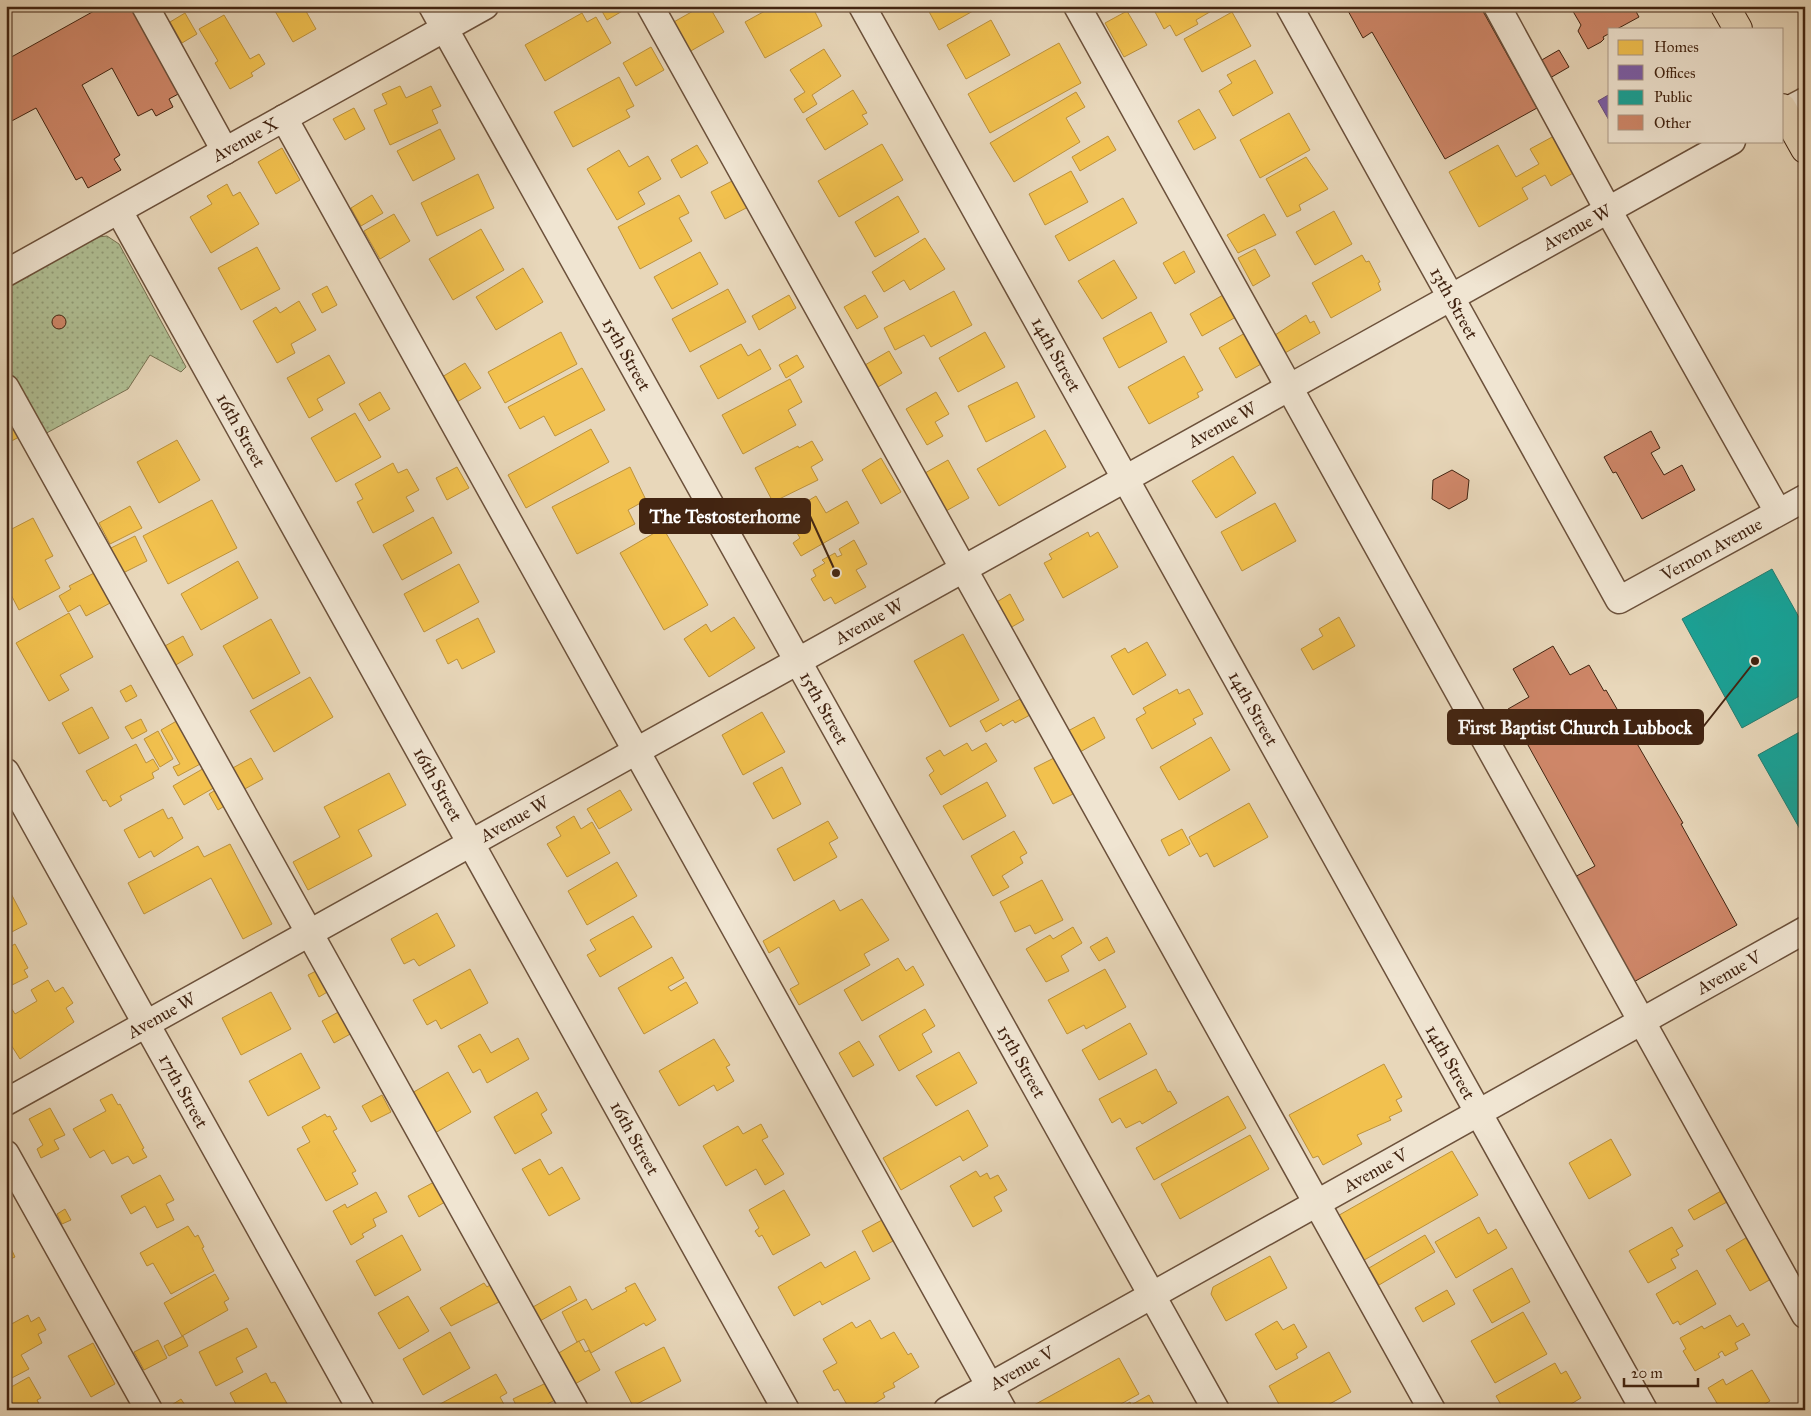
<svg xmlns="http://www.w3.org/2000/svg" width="1811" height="1416" viewBox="0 0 1811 1416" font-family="'IM FELL Great Primer',serif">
<defs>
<pattern id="park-dots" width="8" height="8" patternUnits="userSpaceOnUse" patternTransform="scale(1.25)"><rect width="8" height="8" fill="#b0bf94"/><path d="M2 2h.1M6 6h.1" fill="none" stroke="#919b77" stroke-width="1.8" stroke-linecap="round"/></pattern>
</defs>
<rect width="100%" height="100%" fill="#e8d7ba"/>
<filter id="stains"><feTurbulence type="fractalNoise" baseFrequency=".004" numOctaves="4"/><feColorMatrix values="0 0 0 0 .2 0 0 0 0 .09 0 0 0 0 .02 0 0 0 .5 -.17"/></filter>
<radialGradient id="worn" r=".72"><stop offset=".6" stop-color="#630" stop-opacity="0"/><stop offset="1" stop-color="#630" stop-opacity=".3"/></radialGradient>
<path fill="url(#park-dots)" stroke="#797252" d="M107 236 119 244 186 367 181 372 150 355 128 389 41 436 6 375V287L98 237Z"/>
<path fill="#f2c14e" stroke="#bd923c" d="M272 6H303L316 29 293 42Z
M599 6H631L607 20Z
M702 6H709L724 32 689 52 672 23Z
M774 6H812L822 26 765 58 745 22Z
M926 6H982L939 30Z
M1160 6H1220L1196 20 1198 24 1176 36 1170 25 1164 29 1154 10Z
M1127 11 1147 45 1124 57 1105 23Z
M1232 12 1251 46 1202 72 1184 39Z
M185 13 197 34 182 43 170 22Z
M582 13 587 22 596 17 611 43 545 81 525 45Z
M224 15 250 59 259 54 265 64 251 73 253 76 230 89 215 63 218 61 199 29Z
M991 20 1010 55 966 79 947 45Z
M1059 43 1081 83 990 133 968 94Z
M651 47 664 70 636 86 623 63Z
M824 49 841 76 812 95 817 104 803 113 794 99 805 92 790 70Z
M1255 60 1273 93 1233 116 1219 91 1232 83 1227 75Z
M619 77 634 106 626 110 630 117 573 147 554 112Z
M400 86 406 98 431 86 441 106 432 110 438 123 390 145 374 110 387 104 382 94Z
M853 90 867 113 862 115 868 124 825 150 806 119Z
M1076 92 1085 107 1066 118 1080 142 1014 182 990 143Z
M354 108 365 129 345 140 333 119Z
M1199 109 1216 138 1194 150 1178 121Z
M1289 113 1310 150 1260 178 1240 140Z
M440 129 455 159 413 181 397 151Z
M1108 136 1116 150 1080 171 1072 157Z
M1554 136 1575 172 1551 186 1545 175 1522 188 1528 199 1479 227 1449 172 1498 145 1516 177 1539 164 1530 149Z
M882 144 903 180 839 217 818 181Z
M697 145 708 163 681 178 671 160Z
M282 148 300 180 276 194 258 162Z
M619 150 629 167 648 156 661 179 638 192 645 204 617 220 587 169Z
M1306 157 1328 189 1299 205 1301 210 1287 217 1266 179Z
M1071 171 1088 202 1045 225 1029 194Z
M478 174 494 208 437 236 421 203Z
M734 180 748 207 725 219 711 192Z
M227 184 233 196 240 192 259 224 211 253 190 217 212 204 207 196Z
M372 195 383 213 361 226 351 208Z
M679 195 689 213 679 218 692 241 640 269 618 227Z
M898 196 919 232 875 257 855 222Z
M1123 198 1137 223 1069 261 1055 236Z
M1334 211 1352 244 1315 265 1296 232Z
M394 214 410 241 380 259 364 231Z
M1264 214 1276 235 1238 253 1227 235Z
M481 229 504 270 453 300 429 259Z
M925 238 945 269 910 290 904 280 884 292 872 272Z
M257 247 280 289 241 310 218 268Z
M1255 249 1270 276 1253 286 1238 258Z
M1184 251 1195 272 1175 284 1163 263Z
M700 252 718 284 672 309 654 277Z
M1362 255 1366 262 1369 261 1380 282 1378 283 1381 290 1331 318 1312 283Z
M1114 260 1137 298 1102 319 1078 281Z
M523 268 543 302 496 330 476 297Z
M327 286 337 305 322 313 312 294Z
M728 289 746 322 690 352 672 319Z
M954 291 972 325 931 347 924 335 895 350 884 328Z
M789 295 796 308 759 330 752 316Z
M865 295 878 317 857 329 844 307Z
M1223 295 1236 317 1202 336 1190 314Z
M299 301 316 330 291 344 295 353 277 363 253 321 276 307 280 313Z
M1151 312 1167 342 1119 368 1103 338Z
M1306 315 1310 323 1314 321 1320 333 1285 353 1275 335Z
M561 332 577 364 505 403 488 372Z
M985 332 1005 367 958 392 939 358Z
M1245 333 1263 363 1236 378 1219 348Z
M741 344 748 356 760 349 771 369 718 399 700 366Z
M889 351 902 373 878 387 865 365Z
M329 355 345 383 317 399 323 410 309 418 287 378Z
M797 355 804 367 786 378 779 365Z
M1184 356 1203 390 1197 393 1199 397 1149 424 1128 387Z
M465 363 481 388 457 402 442 377Z
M582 368 605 410 555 436 544 416 520 429 508 407Z
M790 379 802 402 788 410 796 425 743 454 722 415Z
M1017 382 1035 417 986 442 968 406Z
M380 392 390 409 369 421 359 404Z
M936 392 949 414 935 422 943 436 927 445 906 409Z
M355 413 381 457 336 482 311 438Z
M6 414 19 437 6 444Z
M591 429 609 462 526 508 508 475Z
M1045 430 1066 467 999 506 977 469Z
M177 440 200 480 159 503 137 462Z
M812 441 823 460 811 467 818 480 773 502 755 468 798 446 799 448Z
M1233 456 1256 493 1216 518 1192 481Z
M881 458 901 492 881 504 862 470Z
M948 460 969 498 946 511 925 473Z
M393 463 398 473 407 469 419 490 406 497 414 511 373 533 357 502 363 499 355 484Z
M457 467 469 488 447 500 436 478Z
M630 467 646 500 628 510 635 524 577 554 552 507Z
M816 496 826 513 847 501 859 523 801 556 793 543 800 538 786 514Z
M212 500 237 548 168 584 143 536Z
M1275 503 1296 541 1242 571 1221 532Z
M130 506 142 528 110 544 99 523Z
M433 517 452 553 402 580 383 545Z
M33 518 53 556 45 560 60 588 19 610 6 585V532Z
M663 528 708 605 664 630 620 553Z
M1088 532 1090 537 1098 532 1118 567 1063 598 1044 563 1052 559 1049 554Z
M135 536 147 561 121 574 109 549Z
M854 540 867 564 856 570 866 587 835 604 831 597 824 601 811 579 816 576 813 570 825 563 822 560 835 553 837 557 842 555 839 549Z
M238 561 258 598 201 630 181 594Z
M459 564 479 602 424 632 404 594Z
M96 572 112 602 86 616 80 605 68 612 59 596 71 589 69 586Z
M1010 594 1024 620 1010 628 995 603Z
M69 613 93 657 60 675 69 690 49 701 16 643Z
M734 617 755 648 709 677 684 639 706 624 711 632Z
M1339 617 1355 646 1313 670 1301 649 1323 636 1319 629Z
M478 618 495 652 462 669 457 659 448 664 436 640Z
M271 619 300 673 253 699 223 646Z
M963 634 999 700 950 727 914 661Z
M183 636 193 655 174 666 163 647Z
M1147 642 1166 675 1133 695 1111 656 1125 648 1128 653Z
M310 677 333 717 274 752 250 711Z
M131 685 137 696 126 702 120 691Z
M1177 689 1179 694 1189 689 1203 714 1193 719 1196 724 1152 749 1136 719 1146 713 1143 708Z
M1020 699 1030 715 1015 723 1013 720 1003 726 1001 723 986 732 980 721Z
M92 707 109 738 79 754 62 723Z
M762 712 785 752 743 775 722 735Z
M1094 717 1105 738 1080 752 1068 731Z
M141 719 147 731 132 739 125 727Z
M180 719 204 762 178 776 173 767 180 764 161 730Z
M158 731 173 759 160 767 144 739Z
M1211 737 1230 770 1179 800 1160 767Z
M967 743 972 751 986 743 997 761 941 795 929 775 934 771 926 758 940 750 944 756Z
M136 744 146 763 153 759 159 769 152 773 154 778 120 796 122 800 110 807 106 800 103 801 86 771Z
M251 758 263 779 241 791 229 770Z
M1054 758 1073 794 1053 804 1034 768Z
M206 767 217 786 184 805 173 786Z
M782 767 801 804 773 819 753 783Z
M389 773 406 805 358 830 372 856 308 890 293 862 340 837 324 807Z
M987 782 1006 816 963 840 943 806Z
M217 789 226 805 218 810 209 794Z
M620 790 632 810 599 829 587 809Z
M1249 803 1268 837 1214 867 1207 853 1200 857 1189 837Z
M163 809 168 819 172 817 183 838 154 857 151 851 139 858 124 830Z
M574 816 581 829 592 822 610 853 567 877 547 844 561 836 556 827Z
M828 821 838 838 829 843 837 857 794 881 777 849Z
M1182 829 1190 844 1169 856 1161 840Z
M1014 831 1027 853 1020 857 1023 863 1002 876 1009 887 993 896 971 856Z
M230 844 272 924 243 939 211 878 144 914 128 883 198 846 204 857Z
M617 862 637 896 587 925 568 891Z
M1042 880 1063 920 1035 934 1030 925 1015 932 1000 902Z
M6 884 27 924 6 935Z
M862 899 889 940 864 954 870 965 799 1005 790 989 799 984 779 947 769 953 763 941 834 900 840 911Z
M437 913 455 946 419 966 414 959 404 964 391 939Z
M633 916 652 947 600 977 587 955 596 950 590 940Z
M1073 927 1082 943 1061 956 1069 971 1046 982 1026 949 1050 935 1053 939Z
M1107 937 1115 952 1099 961 1090 947Z
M15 944 28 968 24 970 28 977 6 988V949Z
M672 957 684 978 668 987 671 991 686 982 698 1003 644 1034 618 988Z
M898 958 906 971 913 966 924 985 862 1021 844 990Z
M470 969 488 1003 441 1029 436 1020 427 1025 413 1000Z
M1105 969 1126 1007 1086 1029 1084 1025 1067 1034 1048 1000Z
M318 970 329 991 319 997 308 975Z
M48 980 55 992 63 987 73 1003 66 1008 74 1022 20 1059 6 1037V1004L8 1003 15 1014 37 1001 31 990Z
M271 992 291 1029 241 1055 222 1018Z
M925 1009 935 1026 922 1034 932 1052 899 1071 879 1036Z
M342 1010 354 1032 334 1043 322 1021Z
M1130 1023 1147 1054 1099 1080 1082 1050Z
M480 1034 491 1053 518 1038 529 1059 487 1083 480 1069 473 1073 458 1046Z
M714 1039 730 1065 726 1067 734 1081 717 1091 714 1085 679 1106 659 1071Z
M859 1041 874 1065 853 1077 839 1053Z
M959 1052 977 1083 936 1106 916 1076Z
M301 1053 320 1088 268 1116 249 1081Z
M1384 1064 1402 1097 1396 1100 1402 1111 1389 1117 1391 1120 1357 1135 1362 1144 1323 1165 1318 1156 1313 1158 1289 1115Z
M1156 1069 1168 1092 1170 1091 1177 1103 1142 1124 1140 1121 1126 1128 1120 1118 1112 1123 1099 1099Z
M448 1072 471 1112 435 1133 412 1093Z
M537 1092 547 1110 541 1114 552 1133 515 1154 494 1117Z
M112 1094 118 1105 120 1104 144 1148 142 1149 147 1157 133 1164 128 1156 112 1164 104 1150 90 1158 73 1129 106 1111 100 1100Z
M382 1095 391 1112 371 1122 362 1106Z
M1228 1096 1246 1128 1154 1180 1136 1148Z
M50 1108 65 1135 54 1140 59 1149 41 1158 37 1149 43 1145 29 1119Z
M968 1110 988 1146 963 1161 960 1156 901 1190 883 1158Z
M325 1114 327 1117 330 1116 337 1129 333 1131 356 1171 352 1173 358 1184 326 1201 297 1149 310 1142 302 1127Z
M761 1124 768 1137 762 1140 784 1174 765 1185 756 1169 726 1186 703 1146 738 1126 743 1134Z
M1250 1135 1269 1169 1180 1219 1161 1184Z
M1611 1139 1631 1175 1589 1199 1569 1163Z
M1452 1151 1478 1195 1359 1263 1334 1218Z
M540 1159 549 1175 562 1167 580 1199 549 1216 522 1169Z
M976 1171 980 1177 987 1173 990 1179 998 1175 1007 1190 994 1197 1002 1211 973 1227 950 1186Z
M160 1175 174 1200 166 1204 174 1220 157 1228 145 1206 131 1214 121 1196Z
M434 1182 445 1202 419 1217 408 1196Z
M784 1190 810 1235 773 1255 762 1235 759 1237 755 1231 759 1228 749 1210Z
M1721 1191 1727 1202 1694 1220 1688 1210Z
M376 1192 387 1212 373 1219 376 1226 362 1234 364 1237 351 1245 333 1211 345 1204 347 1208Z
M65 1209 71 1220 62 1224 57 1214Z
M1479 1217 1488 1234 1496 1229 1507 1248 1456 1278 1435 1242Z
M882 1220 893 1241 873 1252 862 1231Z
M188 1226 195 1237 198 1235 204 1247 202 1248 214 1271 171 1294 153 1263 147 1266 140 1253Z
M1672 1227 1683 1246 1676 1250 1679 1255 1671 1259 1676 1268 1648 1283 1629 1251Z
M402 1235 421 1270 375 1296 356 1261Z
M1425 1235 1435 1252 1379 1285 1369 1268Z
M1749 1236 1773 1278 1750 1291 1726 1250Z
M6 1238 15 1257 6 1261Z
M855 1251 870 1279 822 1305 820 1301 794 1316 778 1287 821 1262 825 1268Z
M1270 1256 1287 1288 1226 1321 1211 1294 1213 1287Z
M1512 1268 1530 1302 1492 1323 1473 1290Z
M1697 1270 1716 1304 1680 1325 1678 1321 1673 1324 1656 1294Z
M215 1274 229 1299 224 1302 228 1310 182 1336 164 1303Z
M484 1283 487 1287 490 1285 499 1302 451 1326 440 1308Z
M635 1283 656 1320 646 1326 644 1323 591 1353 584 1339 577 1342 562 1312 586 1299 592 1310 627 1291 625 1288Z
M570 1286 577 1300 540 1321 533 1307Z
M1447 1290 1455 1304 1423 1322 1415 1308Z
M408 1296 429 1331 399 1349 378 1313Z
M1523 1312 1547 1354 1495 1383 1471 1341Z
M28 1315 31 1322 39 1317 46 1330 38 1334 42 1343 21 1355 29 1369 6 1381V1327Z
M1730 1315 1737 1327 1743 1323 1750 1335 1735 1343 1738 1349 1725 1356 1722 1351 1718 1354 1720 1357 1695 1371 1683 1351 1686 1349 1680 1338 1702 1326 1704 1329Z
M870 1320 881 1339 894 1332 908 1355 911 1353 919 1367 893 1383 895 1387 883 1393 885 1397 864 1410H850L838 1389 834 1391 823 1371 837 1363 823 1339 852 1322 856 1328Z
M1277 1321 1283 1330 1294 1324 1307 1347 1296 1354 1298 1358 1276 1370 1255 1334Z
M247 1328 257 1347 236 1358 243 1372 216 1386 199 1352Z
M450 1332 470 1368 423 1395 403 1359Z
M183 1336 188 1346 169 1356 164 1346Z
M158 1340 167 1358 144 1370 134 1352Z
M579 1341 585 1352 589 1350 600 1370 575 1384 557 1354Z
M93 1343 115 1384 91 1397 68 1356Z
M664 1347 681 1381 633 1406 615 1372Z
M1329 1352 1351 1392 1319 1410H1282L1269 1386Z
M1119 1358 1139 1394 1110 1410H1025Z
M1555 1363 1561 1374 1566 1371 1581 1398 1561 1410H1504L1496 1396Z
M1752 1370 1770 1401 1755 1410H1721L1708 1388 1723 1379 1726 1385Z
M266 1373 271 1383 275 1382 290 1409 239 1410 230 1393Z
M496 1374 507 1393 500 1397 507 1410H429Z
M29 1377 41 1398 37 1400 42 1410H6V1390Z
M546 1383 555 1400 536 1410H513L512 1408 516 1405 513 1399Z
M1149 1395 1157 1410H1116L1130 1402 1131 1405Z
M181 1399 187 1408 172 1410 170 1406Z"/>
<path fill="#7b5ea7" stroke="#6a4d7a" d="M1610 94V122L1598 101Z"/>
<path fill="#17a398" stroke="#247d70" d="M1772 569 1805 628V693L1742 728 1682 619Z
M1805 729V838L1758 755Z"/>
<path fill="#cf8769" stroke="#422411" d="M103 6H135L182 92 169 99 173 107 156 116 152 109 138 116 112 68 82 85 120 155 114 159 121 170 88 188 82 177 76 180 36 108 6 124V60Z
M1352 6H1480L1537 108 1445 159 1372 32 1363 38 1347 9Z
M1574 6H1633L1639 17 1617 29H1610V33L1603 37 1604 39 1601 42 1588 49 1578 31 1581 25 1571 8Z
M1559 50 1569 67 1550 78 1540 61Z
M52 322a7 7 0 1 1 14 0a7 7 0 1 1-14 0Z
M1651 431 1660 448 1651 453 1664 475 1682 465 1695 490 1642 519 1616 472 1613 473 1604 457Z
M1452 470 1469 480 1467 499 1449 509 1432 499 1433 480Z
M1553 646 1570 675 1589 665 1604 691 1606 690 1683 823 1681 824 1737 925 1630 984 1571 879 1595 866 1508 709 1529 697 1513 669Z"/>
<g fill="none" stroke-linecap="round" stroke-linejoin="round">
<g stroke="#6c513b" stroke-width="29">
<g id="minor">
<path d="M145 6 225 151"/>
<path id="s1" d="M432 6 1216 1410"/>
<path d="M650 6 1432 1410"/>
<path id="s2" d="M862 6 1644 1410"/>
<path d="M1077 6 1805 1315"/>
<path id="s3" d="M1289 6 1619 600 1805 498"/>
<path d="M1497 6 1608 210 1778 512"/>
<path d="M1782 113 1805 101"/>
<path d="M284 118 1003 1410"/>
<path id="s4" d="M119 211 786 1410"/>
<path id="s5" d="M6 273 485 6"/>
<path d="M6 388 575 1410"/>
<path id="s6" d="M6 772 361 1410"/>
<path id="s7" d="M6 1102 1732 141"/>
<path d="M6 1154 149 1410"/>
<path id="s8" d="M947 1410 1805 930"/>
</g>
</g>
<g stroke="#422411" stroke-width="30">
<path id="major" d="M1725 6 1738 29
M1782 108 1805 149"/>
</g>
<use href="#minor" stroke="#f0e5d2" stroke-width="26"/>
<use href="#major" stroke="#e8d7ba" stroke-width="28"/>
</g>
<g text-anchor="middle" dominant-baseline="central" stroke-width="5" stroke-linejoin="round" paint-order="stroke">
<g font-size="18" fill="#422411" stroke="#f0e5d2">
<text stroke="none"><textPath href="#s5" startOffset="274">Avenue X</textPath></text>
<text stroke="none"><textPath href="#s7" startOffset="1798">Avenue W</textPath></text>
<text stroke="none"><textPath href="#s3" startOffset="340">13th Street</textPath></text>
<text stroke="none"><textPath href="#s1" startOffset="399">15th Street</textPath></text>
<text stroke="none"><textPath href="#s2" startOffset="399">14th Street</textPath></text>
<text stroke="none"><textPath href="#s7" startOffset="1392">Avenue W</textPath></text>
<text stroke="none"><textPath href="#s4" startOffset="251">16th Street</textPath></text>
<text stroke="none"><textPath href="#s3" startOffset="785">Vernon Avenue</textPath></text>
<text stroke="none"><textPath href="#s7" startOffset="988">Avenue W</textPath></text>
<text stroke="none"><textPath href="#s1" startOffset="804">15th Street</textPath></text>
<text stroke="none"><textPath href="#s2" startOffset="804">14th Street</textPath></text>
<text stroke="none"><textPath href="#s4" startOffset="656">16th Street</textPath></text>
<text stroke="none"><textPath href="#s7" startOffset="582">Avenue W</textPath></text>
<text stroke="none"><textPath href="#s8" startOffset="896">Avenue V</textPath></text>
<text stroke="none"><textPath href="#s7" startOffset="178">Avenue W</textPath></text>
<text stroke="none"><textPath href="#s1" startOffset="1209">15th Street</textPath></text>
<text stroke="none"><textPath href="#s2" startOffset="1209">14th Street</textPath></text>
<text stroke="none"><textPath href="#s6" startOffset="365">17th Street</textPath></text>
<text stroke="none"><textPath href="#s4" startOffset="1061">16th Street</textPath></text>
<text stroke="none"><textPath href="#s8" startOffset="491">Avenue V</textPath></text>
<text stroke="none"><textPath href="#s8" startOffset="86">Avenue V</textPath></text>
</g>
</g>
<path fill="none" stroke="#422411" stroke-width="2" d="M836 573L810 516M1755 661L1703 727"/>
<g fill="#422411" stroke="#f0e5d2" stroke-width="2">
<circle cx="836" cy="573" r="5"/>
<circle cx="1755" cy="661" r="5"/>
</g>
<g fill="#422411" stroke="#422411" stroke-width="2">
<rect x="640" y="499" width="170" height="34" rx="5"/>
<rect x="1448" y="710" width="255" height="34" rx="5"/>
</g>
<g font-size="19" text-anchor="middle" font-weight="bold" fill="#fff">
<text x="725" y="523">The Testosterhome</text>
<text x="1575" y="734">First Baptist Church Lubbock</text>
</g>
<rect width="1811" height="1416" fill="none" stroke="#e8d7ba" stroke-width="25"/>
<rect x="8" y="8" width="1796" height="1401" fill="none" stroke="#422411" stroke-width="2.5"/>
<rect x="12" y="12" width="1786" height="1391" fill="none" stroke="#422411"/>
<rect x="1608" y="28" width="175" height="115" fill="#f0e5d2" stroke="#aa9885"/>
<rect x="1618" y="40" width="25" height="15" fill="#f2c14e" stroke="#aa9885"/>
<text x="1654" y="52" font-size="15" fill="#422411">Homes</text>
<rect x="1618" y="65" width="25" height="15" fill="#7b5ea7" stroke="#aa9885"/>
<text x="1654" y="78" font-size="15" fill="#422411">Offices</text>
<rect x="1618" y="90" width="25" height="15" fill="#17a398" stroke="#aa9885"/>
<text x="1654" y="102" font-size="15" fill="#422411">Public</text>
<rect x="1618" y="115" width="25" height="15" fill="#cf8769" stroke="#aa9885"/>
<text x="1654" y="128" font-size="15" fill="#422411">Other</text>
<path d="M1624 1378v8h74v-8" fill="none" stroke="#422411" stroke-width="2.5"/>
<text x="1631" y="1378" font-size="15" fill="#422411" stroke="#f0e5d2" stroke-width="4" paint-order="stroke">20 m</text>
<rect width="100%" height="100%" filter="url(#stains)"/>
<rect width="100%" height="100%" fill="url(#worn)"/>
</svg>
